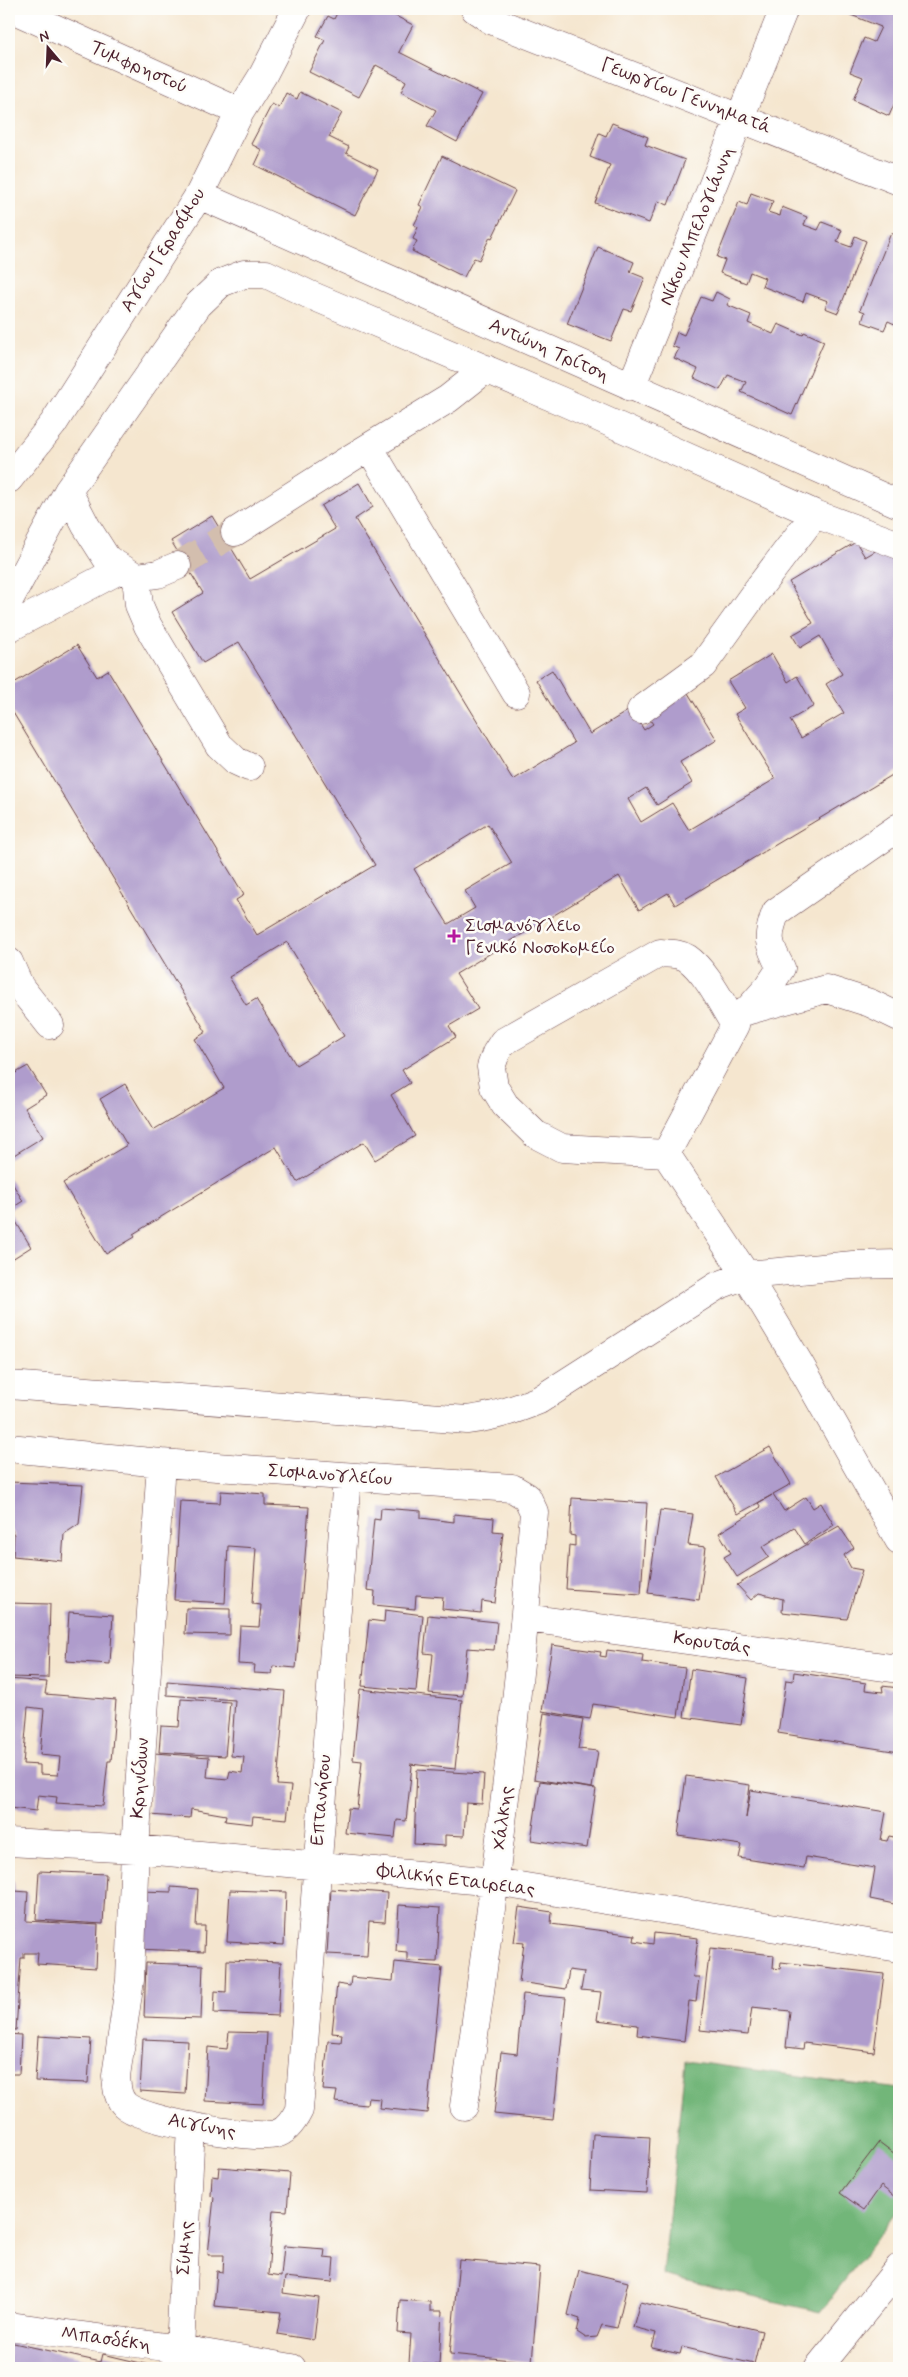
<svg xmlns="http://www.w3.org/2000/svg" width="908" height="2377" viewBox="0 0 908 2377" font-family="Mynerve,sans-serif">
<rect width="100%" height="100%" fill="#fdfcf7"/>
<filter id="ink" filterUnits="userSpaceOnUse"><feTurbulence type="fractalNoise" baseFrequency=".02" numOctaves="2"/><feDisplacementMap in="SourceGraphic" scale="10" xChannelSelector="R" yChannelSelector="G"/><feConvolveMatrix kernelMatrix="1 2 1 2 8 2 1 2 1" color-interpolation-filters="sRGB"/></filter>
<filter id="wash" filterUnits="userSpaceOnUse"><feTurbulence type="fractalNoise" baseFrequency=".0096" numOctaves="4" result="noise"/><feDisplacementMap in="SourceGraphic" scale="20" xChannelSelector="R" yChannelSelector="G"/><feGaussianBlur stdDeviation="1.12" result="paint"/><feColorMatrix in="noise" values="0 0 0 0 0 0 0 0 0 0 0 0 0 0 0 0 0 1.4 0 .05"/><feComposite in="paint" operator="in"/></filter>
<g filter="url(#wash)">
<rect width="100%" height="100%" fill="#f5e6cf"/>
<path fill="#72b679" stroke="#5e6a52" d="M685 2061 899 2089V2210L820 2312 663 2275Z"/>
<g id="blocks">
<path fill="#af9ccc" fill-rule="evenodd" d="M339 9H382L413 25 399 52 482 94 457 142 427 126 436 110 401 92 406 81 376 65 359 97 309 72 325 40 317 36 328 16 334 19Z
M836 9H899V101L896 100 889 116 853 100 863 77 850 72 864 38 874 42 881 27Z
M300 92 342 113 329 137 349 147 346 153 378 169 355 215 255 165 262 150 251 144 272 104 279 108 286 93 297 99Z
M612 123 648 137 645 145 685 160 668 205 658 201 649 223 595 203 610 165 590 157 599 133 606 136Z
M442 156 515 191 492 238 490 237 479 260 474 258 464 277 412 251 417 241 413 239 418 227 414 225 423 207 419 205Z
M751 193 773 201 768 212 780 216 782 207 807 217 804 225 818 230 822 222 842 230 837 242 851 247 855 236 866 241 838 313 825 308 828 301 806 293 803 302 762 286 765 278 750 272 746 283 720 273 725 260 717 257 739 202 747 205Z
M891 233 899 237V326L888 321 884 330 862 322 865 312 860 310Z
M598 247 634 262 630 272 645 278 631 311 624 309 611 341 567 324Z
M716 292 730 299 727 305 751 315 748 323 773 334 778 324 803 335 804 332 824 341 792 415 741 392 746 382 728 375 720 390 694 378 698 369 674 358 679 349 672 346 677 332 684 335 701 297 712 301Z
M359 483 373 507 355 519 513 780 574 743 536 680 552 670 590 734 631 709 644 730 653 724 648 717 688 693 717 740 680 762 692 783 657 805 646 788 628 799 641 822 672 803 689 830 775 779 735 714 745 708 728 681 772 654 788 682 797 676 814 706 790 720 801 738 844 713 826 684 842 674 820 636 800 648 792 635 813 623 789 582 856 542 865 557 889 543 899 560V771L675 905 668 893 639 910 619 876 456 974 478 1009 449 1026 456 1037 402 1070 410 1083 391 1095 415 1136 375 1160 364 1142 297 1182 276 1147 133 1234 135 1237 106 1254 63 1183 127 1145 100 1099 125 1084 153 1130 224 1088 195 1039 206 1032 9 706V686L77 645 97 677 108 670 244 895 236 900 257 935 375 865 239 642 203 663 172 612 203 593 171 541 212 516 250 579 335 529 321 506ZM488 824 512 863 465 891 475 908 448 924 414 869ZM287 942 344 1036 296 1065 256 999 246 1005 229 977Z
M28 1066 46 1095 25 1108 43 1137 9 1158V1069L12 1075Z
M9 1178 23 1201 9 1210Z
M9 1210 31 1247 9 1261Z
M770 1447 791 1484 773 1494 784 1511 806 1497 813 1508 821 1503 834 1525 805 1544 794 1527 762 1547 769 1557 737 1577 724 1557 731 1553 719 1533 761 1507 758 1503 772 1495 738 1514 716 1477Z
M10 1482 83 1485 79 1524 64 1534 62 1561 13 1556 14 1535 9 1524Z
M221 1491 265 1494V1505L309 1507 296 1668 273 1666 272 1674 254 1673 255 1665 238 1664 240 1626 259 1627 261 1605 252 1604 256 1548 228 1546 225 1603 174 1600 180 1501 220 1503Z
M572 1498 647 1503 641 1594 566 1589 569 1545 575 1546V1536L570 1535Z
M381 1508 421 1511V1518L454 1522V1514L494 1518 493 1531 503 1532 495 1603 482 1601 481 1613 442 1609 443 1597 416 1595 415 1609 374 1605 375 1591 367 1590 374 1519 380 1520Z
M660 1510 693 1514 688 1545 706 1547 699 1600 648 1593Z
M839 1526 854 1548 844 1555 851 1568 862 1570 847 1619 782 1612 783 1599 759 1593 751 1600 737 1585Z
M9 1603 50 1604 48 1678 9 1677Z
M186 1608 230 1609V1635L185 1634Z
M385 1610 423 1615 416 1691 362 1686 369 1620 384 1622Z
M69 1612 113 1615 110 1664 66 1661Z
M428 1615 497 1622 494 1650 467 1648 462 1696 429 1693 433 1654 424 1653Z
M552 1645 601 1652 600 1656 606 1657 607 1650 643 1655 642 1662 685 1668 678 1717 593 1704 590 1719 542 1711Z
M691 1669 748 1678 741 1725 684 1717Z
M794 1672 866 1683 865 1690 883 1692 882 1686 899 1688V1752L778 1733 786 1680 793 1681Z
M9 1679 47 1682 45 1694 116 1700 111 1761H108L103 1806 56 1803 57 1797 38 1795 36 1811 9 1808ZM28 1707 44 1709 40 1755 60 1757 58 1775 40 1774V1765L23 1764Z
M167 1681 285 1691 277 1785 291 1786 287 1819 253 1816 252 1824 225 1821 226 1815 191 1809 190 1818 150 1815 154 1753 209 1757 207 1777 228 1779 230 1771 242 1773 244 1757 231 1756 235 1700 167 1695Z
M360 1689 462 1700 455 1769 410 1764 412 1766 406 1821 397 1820 395 1838 345 1833 348 1808 357 1809 362 1761 353 1760Z
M181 1699 230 1702 225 1756 159 1752 161 1726 179 1727Z
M544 1713 583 1719 578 1749 598 1751 592 1788 534 1779Z
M417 1770 484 1774 482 1804 466 1803 464 1836 445 1835V1846L414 1844Z
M686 1776 750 1785 746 1818 751 1790 886 1812 881 1840 887 1841 889 1836 899 1838V1905L870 1899 875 1868 806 1857 804 1868 739 1858 742 1845 678 1836Z
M540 1781 596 1789 587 1848 531 1840Z
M39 1871 106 1874 103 1924 36 1920Z
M9 1878 14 1882 15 1891 28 1892 26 1921 98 1925 96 1968 37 1964 38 1953H24V1958H21L16 2030H9Z
M171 1887 198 1889 196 1926H205L204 1952 138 1949 141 1891 171 1892Z
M331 1889 387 1893 385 1922 369 1921 367 1956 327 1954Z
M230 1890 286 1892 284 1945 227 1942Z
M399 1905 440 1908 437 1962 407 1961V1952L396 1951Z
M519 1907 552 1912 551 1924 635 1935 634 1941 653 1944 654 1933 698 1938 693 1977H699L696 2002 689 2001 684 2041 637 2035 638 2025 597 2020 601 1992 581 1990 584 1972 569 1970 566 1989 519 1982 524 1943 514 1942Z
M710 1948 774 1955 773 1968 780 1969 781 1962 884 1974 874 2052 804 2043 803 2049 786 2047 790 2011 752 2007 748 2035 700 2030Z
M227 1960 281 1962 278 2016 214 2013 215 1991 226 1992Z
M395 1962 442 1967 427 2113 380 2108 381 2099 368 2098 367 2105 335 2102 337 2091 323 2090 328 2041 341 2042 342 2034 332 2033 337 1984 350 1986 351 1977 393 1981Z
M146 1963 203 1965 201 2019 144 2017Z
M523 1994 566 1998 553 2120 494 2114 501 2052 517 2054Z
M229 2032 267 2033 263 2104 205 2101 208 2047 227 2049Z
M9 2034 21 2035 19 2074H9Z
M38 2036 91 2039 88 2083 35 2081Z
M143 2039 188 2041 185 2094 140 2091Z
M593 2134 650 2137 647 2193 590 2190Z
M879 2142 899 2157V2191L895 2197 881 2186 864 2210 840 2193Z
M219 2167 290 2173 287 2211 273 2210 268 2275 281 2277 284 2246 325 2249 324 2257 334 2258 332 2282 285 2277 283 2293 319 2298 314 2340 277 2334 281 2312 214 2306 217 2271 223 2272 224 2255H208L214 2197 211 2196 212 2176 218 2177Z
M459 2260 540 2267 532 2362 450 2354Z
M579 2270 628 2282 617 2328 602 2325 597 2337 586 2338 577 2332 580 2319 568 2315Z
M400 2300 430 2302V2311H442L439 2365 409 2363 411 2334 398 2333Z
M640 2302 762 2331 754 2364 682 2347 680 2354 652 2348 656 2333 633 2327Z
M9 2342 101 2362 103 2354 149 2365 148 2368H9Z"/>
</g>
</g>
<g filter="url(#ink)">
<use href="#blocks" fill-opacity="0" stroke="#643d44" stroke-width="1"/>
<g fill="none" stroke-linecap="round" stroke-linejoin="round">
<path stroke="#d3beae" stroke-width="28" stroke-dasharray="28 14" stroke-linecap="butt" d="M177 566 235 532"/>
<g stroke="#643d44" stroke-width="29">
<path id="minor" d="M12 9 240 112
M475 9 491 20 899 181
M199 195 899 504
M631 387 784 9
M369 447 516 693
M9 479 53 424 199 195 240 112 263 75 297 9
M68 491 86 526 107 559 136 577 158 574 177 566
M235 532 351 458 448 399 486 369
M136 577 139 605 148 626 219 745 236 761 249 767
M9 600 68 491 198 305 221 283 244 274H266L308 294 566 403 815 514 899 545
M9 628 121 569
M641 710 703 665 754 594 815 514
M9 962 20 987 50 1025
M746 1011 826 989 870 1003 899 1017
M747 1011 769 986 781 968C768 944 766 937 776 912L899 827
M666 1154 562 1148 535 1134 505 1105 494 1087 491 1067 496 1053 503 1042 660 953C670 954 679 953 687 958 706 971 723 1006 735 1025L666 1154 746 1275 799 1363 899 1540
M9 1385 467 1420C494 1417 515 1410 539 1400L717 1286 746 1275 853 1265 899 1264
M9 1448 161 1463 512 1488 527 1497 534 1512C518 1711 492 1909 464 2106
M161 1463 135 1849 130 1980 116 2076C117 2087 117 2097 125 2105 142 2121 253 2140 276 2134 287 2131 294 2120 299 2110L347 1477
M526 1618 899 1669
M9 1842 135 1849 495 1882 899 1948
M9 2326 180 2349 292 2368
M175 2368 180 2349 191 2126
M818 2368 899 2268"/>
</g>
<use href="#minor" stroke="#fff" stroke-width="28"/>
</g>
</g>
<path fill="#b5179e" stroke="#fdfcf7" stroke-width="2" d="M451.5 928.5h5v5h5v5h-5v5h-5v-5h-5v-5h5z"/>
<g text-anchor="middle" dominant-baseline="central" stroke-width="5" stroke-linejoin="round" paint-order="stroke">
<g font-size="19" fill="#4a1f2b" stroke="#fdfcf7">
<text transform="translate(139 67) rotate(24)">Τυμφρηστού</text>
<text transform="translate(686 96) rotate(21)">Γεωργίου Γεννηματά</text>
<text transform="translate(697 226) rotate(-68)">Νίκου Μπελογιάννη</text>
<text transform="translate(163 250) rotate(-58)">Αγίου Γερασίμου</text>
<text transform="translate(549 350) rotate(24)">Αντώνη Τρίτση</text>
<text transform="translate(330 1475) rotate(4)">Σισμανογλείου</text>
<text transform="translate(712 1643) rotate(8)">Κορυτσάς</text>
<text transform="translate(140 1778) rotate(-86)">Κρηνίδων</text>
<text transform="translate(321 1800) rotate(-85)">Επτανήσου</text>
<text transform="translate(503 1818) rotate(-83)">Χάλκης</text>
<text transform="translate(456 1880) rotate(7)">Φιλικής Εταιρειας</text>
<text transform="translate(202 2126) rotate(11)">Αιγίνης</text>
<text transform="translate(185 2248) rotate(-87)">Σύμης</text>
<text transform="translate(106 2339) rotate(8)">Μπασδέκη</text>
</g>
<g font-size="19" fill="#4a1f2b" stroke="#fdfcf7" text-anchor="start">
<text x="465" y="925">Σισμανόγλειο<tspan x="465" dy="22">Γενικό Νοσοκομείο</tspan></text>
</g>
</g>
<rect width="908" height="2377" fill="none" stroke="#fdfcf7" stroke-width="30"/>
<g transform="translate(48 48) rotate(341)" stroke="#fdfcf7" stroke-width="4" paint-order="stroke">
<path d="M0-4L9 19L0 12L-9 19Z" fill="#4a1f2b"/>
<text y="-8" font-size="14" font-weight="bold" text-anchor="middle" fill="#4a1f2b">N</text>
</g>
</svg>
